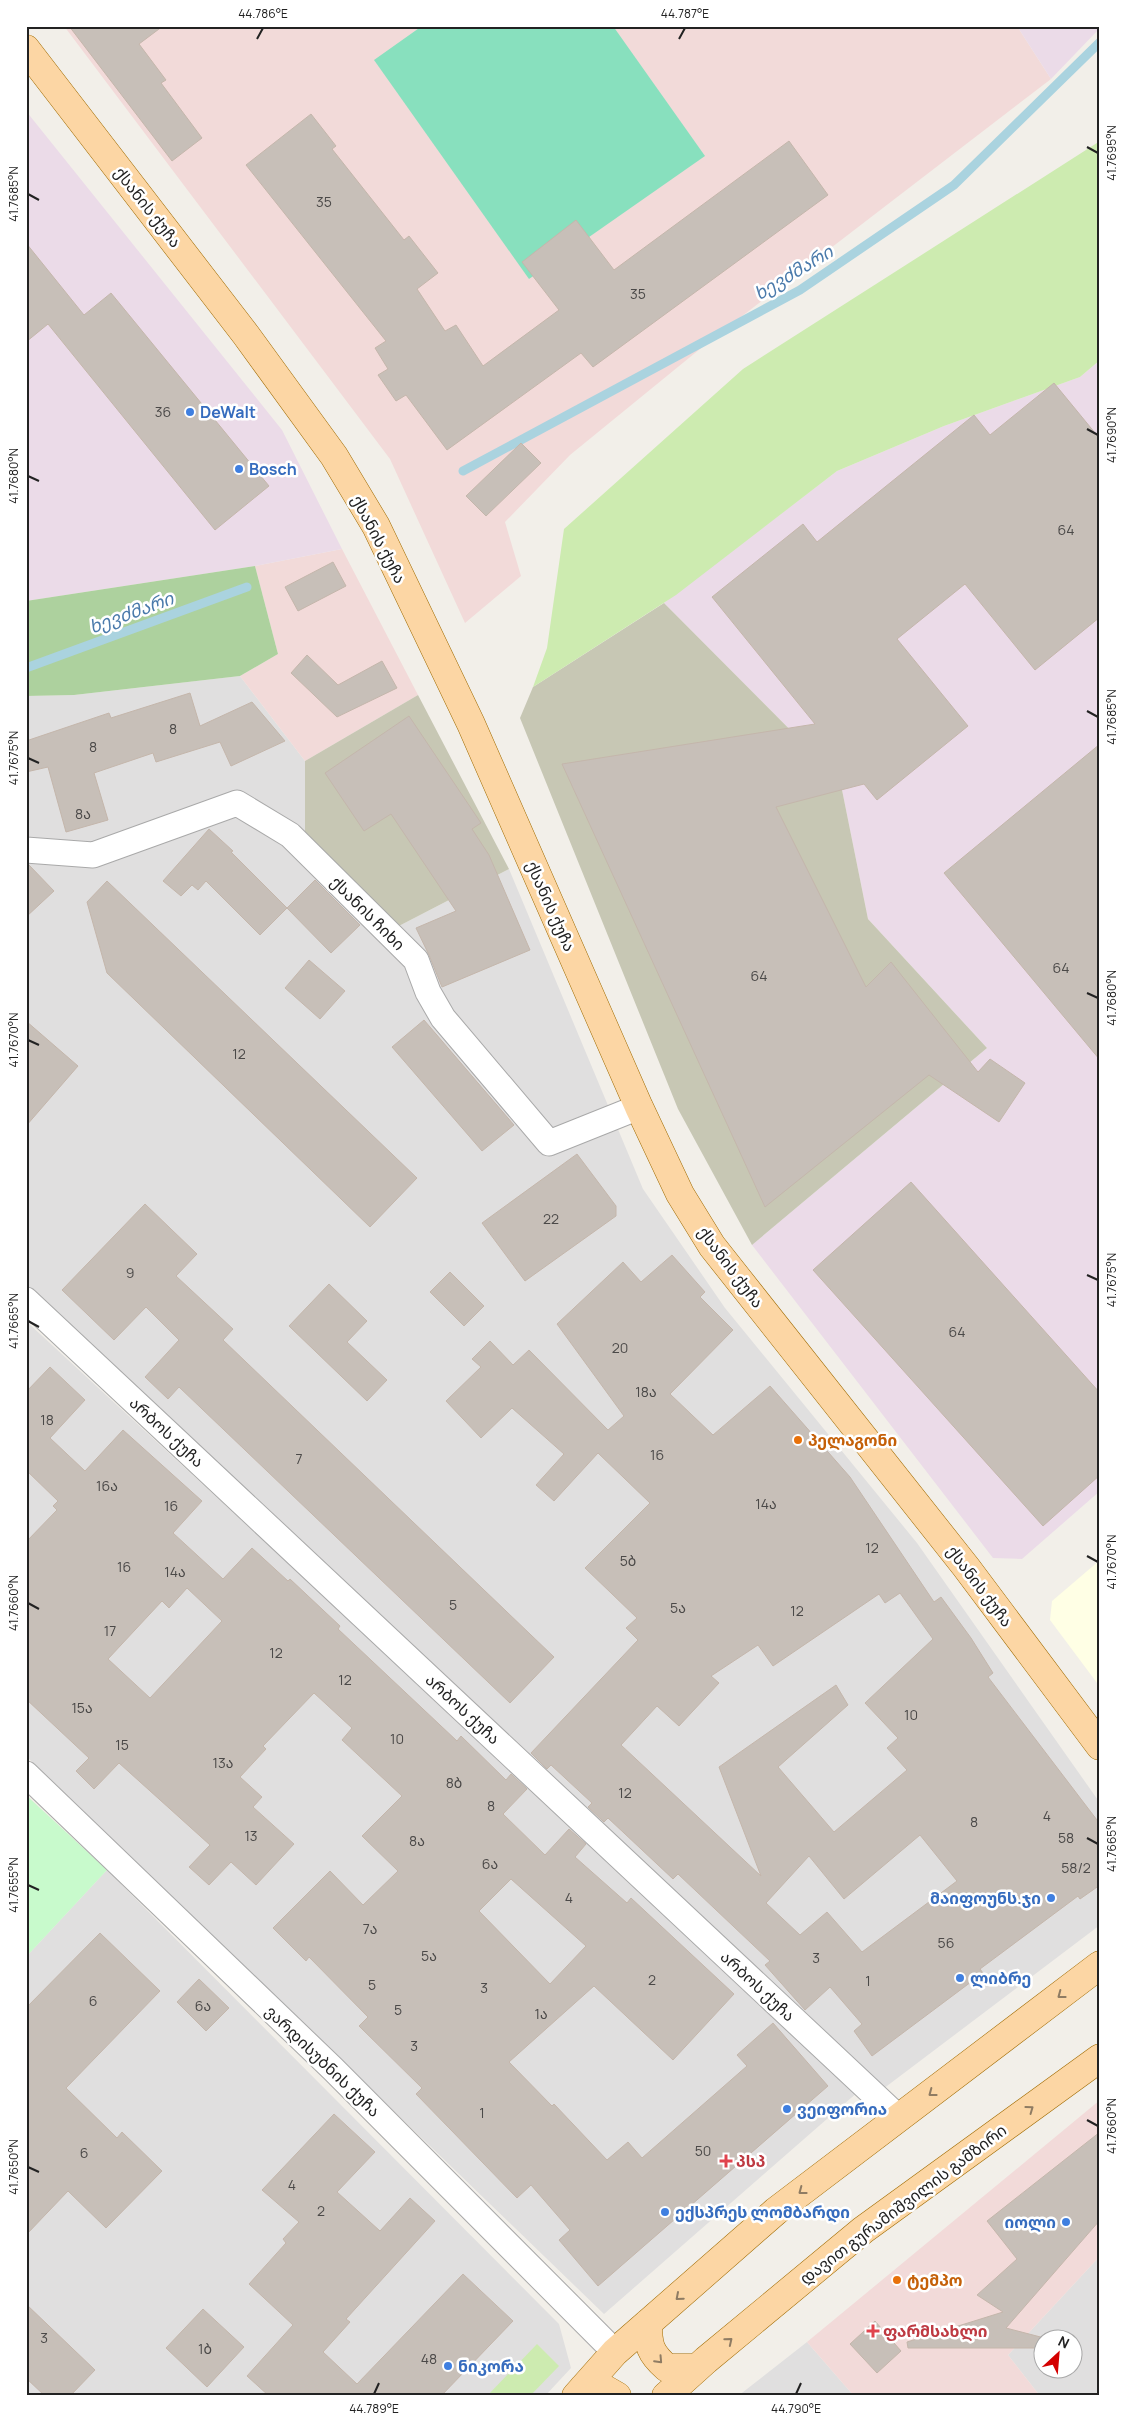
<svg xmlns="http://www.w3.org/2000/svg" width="1126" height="2422" viewBox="0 0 1126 2422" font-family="Manrope,'Noto Sans Georgian',sans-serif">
<rect width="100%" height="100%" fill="#f2efe9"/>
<path fill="#e0dfdf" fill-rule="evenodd" d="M240 676 305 761V832L395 928 509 869 643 1189 725 1308 917 1543 1100 1803V1925L879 2092 26 1290V696L74 695Z
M26 1321 859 2091 604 2314 26 1756Z
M107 1870 559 2324 571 2368 545 2396H26V1957Z
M1100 2256V2396H1040L1008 2355ZM1044 2340H1074V2370H1044Z
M807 2342 854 2396H738Z"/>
<path fill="#f2dad9" d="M64 26H1017L1051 79 711 340 570 455 505 522 521 576 465 623 390 459Z
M342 549 418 695 305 761 240 676 278 654 255 566Z
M1100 2100V2256L1008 2355 1040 2396H854L807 2342Z"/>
<path fill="#ebdbe8" d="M1017 26H1100V28L1051 79Z
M26 111 282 430 342 549 255 566 26 601Z
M1100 360V1491L1022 1559 993 1558 752 1245 987 1048 868 919 840 780 664 603 837 471 944 426 1080 377Z"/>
<path fill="#ffffe5" d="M1100 1560V1687L1050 1620 1052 1601Z"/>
<path fill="#c7c7b4" d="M664 603 840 780 868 919 987 1048 752 1245 678 1109 520 718 533 687Z
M418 695 509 869 395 928 305 832V761Z"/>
<path fill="#cdebb0" d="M1100 141V360L1080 377 944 426 837 471 676 595 533 687 547 648 564 529 743 369Z
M537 2344 559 2366 530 2396H487Z"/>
<path fill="#add19e" d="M255 566 278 654 240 676 74 695 26 696V601Z"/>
<path fill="#c8facc" d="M26 1795 107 1870 26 1957Z"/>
<path fill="#88e0be" d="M422 26H613L705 156 529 279 374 60Z"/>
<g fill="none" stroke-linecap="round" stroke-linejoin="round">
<path stroke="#aad3df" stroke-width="9" d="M463 471 800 290 954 185 1100 42
M26 668 247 587"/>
</g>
<path fill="#c7bfb8" stroke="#c4b6ab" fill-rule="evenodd" d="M69 26H163L139 44 166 80 161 83 202 138 172 161Z
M311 114 336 146 332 149 404 240 409 236 438 273 417 289 445 331 456 325 483 366 559 310 522 262 576 220 614 270 789 141 828 195 593 367 581 353 447 450 406 395 396 401 378 375 388 369 375 348 386 341 246 165Z
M26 243 84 315 111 293 269 486 215 530 48 324 26 342Z
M1054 383 1100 439V617L1035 670 965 584 897 639 968 726 877 800 864 784 776 807 866 987 891 962 978 1072 990 1059 1025 1083 999 1122 929 1075 765 1207 562 764 815 724 712 597 803 524 817 542 974 415 990 435Z
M521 443 541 463 486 516 466 496Z
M333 562 346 586 298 611 285 587Z
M307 655 338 685 382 661 397 688 337 717 291 673Z
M190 693 200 726 252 702 285 741 231 766 220 742 156 762 153 753 94 773 108 820 66 832 48 767 26 772V741L109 713 111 718Z
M409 716 481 823 472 829 489 855 530 950 442 987 429 955 416 928 456 911 391 814 364 831 325 773Z
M1100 744V1060L944 873Z
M209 829 233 851 231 852 287 908 260 935 206 881 198 890 192 885 181 896 163 881Z
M26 864 29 865 54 891 26 917Z
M315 880 360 925 331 953 287 908Z
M107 881 417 1178 370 1227 107 973 87 902Z
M309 960 345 991 320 1019 285 988Z
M424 1020 514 1125 482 1151 392 1047Z
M26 1021 78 1066 26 1126Z
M577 1154 616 1206V1216L525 1281 482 1223Z
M911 1182 1100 1393V1475L1043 1526 813 1270Z
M145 1204 197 1254 176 1276 233 1329 223 1340 554 1657 510 1703 179 1387 168 1399 145 1377 179 1340 146 1307 114 1340 62 1290Z
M672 1255 705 1292 700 1297 733 1330 670 1394 713 1435 770 1386 850 1477 934 1602 941 1597 971 1638 993 1673 988 1677 1100 1824V1885L1080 1899 1078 1896 980 1969 983 1973 872 2056 854 2031 862 2024 830 1987 805 2010 765 1965 770 1961 678 1874 673 1879 608 1818 604 1822 588 1807 592 1803 551 1765 547 1769 531 1753 638 1640 626 1628 637 1618 585 1568 650 1503 598 1453 554 1501 536 1485 564 1454 512 1408 481 1438 446 1401 481 1367 472 1359 490 1341 513 1365 529 1350 608 1430 624 1416 557 1324 623 1262 641 1282ZM900 1593 933 1639 865 1703 898 1738 887 1748 907 1770 834 1832 778 1767 848 1705 836 1685 719 1767 761 1876 621 1745 657 1706 679 1726 719 1683 711 1676 758 1645 773 1666 879 1594 885 1603ZM920 1835 957 1881 862 1952 827 1912 800 1935 766 1903 809 1856 844 1899Z
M450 1272 484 1306 464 1326 430 1292Z
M329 1284 367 1321 347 1342 387 1380 367 1401 289 1326Z
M50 1367 85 1400 50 1438 85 1471 123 1430 202 1501 173 1533 223 1579 252 1548 288 1581 290 1579 340 1626 338 1629 457 1741 461 1736 506 1780 511 1774 527 1789 503 1814 545 1855 569 1829 586 1844 575 1857 627 1903 631 1898 734 1994 673 2060 594 1986 509 2062 552 2106 554 2104 607 2160 628 2142 642 2158 747 2066 737 2055 773 2023 828 2086 598 2286 559 2240 570 2230 531 2185 517 2198 416 2094 422 2088 359 2026 368 2017 309 1957 306 1961 273 1928 330 1871 363 1905 398 1871 362 1836 402 1796 342 1740 352 1728 314 1693 263 1746 266 1749 240 1777 262 1797 253 1807 294 1844 256 1885 231 1862 209 1885 189 1867 210 1845 119 1763 94 1789 76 1771 89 1758 26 1699V1542L57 1510 53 1506 58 1501 26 1470V1392ZM187 1588 222 1621 150 1698 108 1659 162 1601 169 1608ZM511 1879 586 1946 550 1984 479 1911Z
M100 1933 160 1991 66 2088 117 2138 122 2132 162 2171 106 2228 68 2191 26 2235V2008Z
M199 1979 229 2008 206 2031 177 2002Z
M334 2114 375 2152 337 2192 380 2231 410 2198 435 2221 346 2319 350 2322 323 2352 357 2384 463 2274 513 2321 441 2396H269L247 2376 293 2325 249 2284 286 2243 283 2239 299 2222 262 2190Z
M1100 2132V2220L1006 2328 1052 2340H1044V2348H908L907 2342 1003 2312 977 2295 1017 2259 987 2221Z
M26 2304 95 2370 70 2396H45L26 2378Z
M203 2309 244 2347 207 2387 166 2348Z
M875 2321 901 2351 877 2373 850 2344Z"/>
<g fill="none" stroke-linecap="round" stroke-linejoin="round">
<g stroke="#a9a9a9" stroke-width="27">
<path id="street" d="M26 850 93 855 237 803 290 835 416 960 428 992 443 1018 549 1143 639 1107
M26 1300 899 2118
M26 1774 333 2069 615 2352"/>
</g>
<g stroke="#a06b00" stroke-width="29">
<path id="primary" d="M26 49 246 335 334 456 376 526 471 724 639 1107 680 1194 712 1246 966 1567 1100 1746
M648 2323C648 2346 650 2353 667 2368H696
M583 2388H603L617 2396
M576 2396 615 2352 776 2211 1100 1965
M666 2396 706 2360 863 2230 1100 2058"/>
</g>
<use href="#street" stroke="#fff" stroke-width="25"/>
<use href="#primary" stroke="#fcd6a4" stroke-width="28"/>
</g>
<defs><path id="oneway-chevron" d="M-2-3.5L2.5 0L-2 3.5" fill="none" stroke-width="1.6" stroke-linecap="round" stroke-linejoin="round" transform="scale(1.25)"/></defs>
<g stroke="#8f7c63">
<use href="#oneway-chevron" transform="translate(1061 1995) rotate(143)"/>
<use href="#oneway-chevron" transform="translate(932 2093) rotate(143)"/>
<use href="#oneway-chevron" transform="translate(1030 2109) rotate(-36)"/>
<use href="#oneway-chevron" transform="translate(802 2191) rotate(143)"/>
<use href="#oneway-chevron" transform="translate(679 2297) rotate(139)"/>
<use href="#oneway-chevron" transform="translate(729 2341) rotate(-39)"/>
<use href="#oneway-chevron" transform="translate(659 2360) rotate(47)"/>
</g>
<path fill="none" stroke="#222" stroke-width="2" d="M257 39 263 28M679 39 685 28M1087 147 1098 153M28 194 39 200M1087 429 1098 435M28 476 39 481M1087 711 1098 717M28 758 39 763M1087 993 1098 998M28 1040 39 1045M1087 1275 1098 1280M28 1321 39 1327M1087 1556 1098 1562M28 1603 39 1609M1087 1838 1098 1844M28 1885 39 1890M1087 2120 1098 2126M28 2167 39 2172M374 2394 379 2383M796 2394 801 2383"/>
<g fill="#3f7fe0" stroke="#fff" stroke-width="2">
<circle cx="190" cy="412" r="5"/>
<circle cx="239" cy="469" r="5"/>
<circle cx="1051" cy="1898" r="5"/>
<circle cx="960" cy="1978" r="5"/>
<circle cx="787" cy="2109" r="5"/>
<circle cx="665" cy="2212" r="5"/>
<circle cx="1066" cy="2222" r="5"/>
<circle cx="448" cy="2366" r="5"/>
</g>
<g fill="#e8710a" stroke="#fff" stroke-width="2">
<circle cx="798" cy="1440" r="5"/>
<circle cx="897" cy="2280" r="5"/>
</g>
<g fill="#e0444e" stroke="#fff" stroke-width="2">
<path d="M723.5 2153.5h5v5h5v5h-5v5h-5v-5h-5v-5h5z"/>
<path d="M870.5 2323.5h5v5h5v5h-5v5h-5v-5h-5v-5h5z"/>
</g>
<g text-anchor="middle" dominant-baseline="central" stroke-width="5" stroke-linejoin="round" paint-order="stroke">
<g font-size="14" fill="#4b4948">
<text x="324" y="201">35</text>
<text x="638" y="293">35</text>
<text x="163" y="411">36</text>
<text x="1066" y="529">64</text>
<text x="173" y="728">8</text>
<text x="93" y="746">8</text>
<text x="83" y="813">8ა</text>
<text x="1061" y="967">64</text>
<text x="759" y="975">64</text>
<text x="239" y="1053">12</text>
<text x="551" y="1218">22</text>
<text x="130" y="1272">9</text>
<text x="957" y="1331">64</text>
<text x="620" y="1347">20</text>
<text x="646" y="1391">18ა</text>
<text x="47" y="1419">18</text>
<text x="657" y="1454">16</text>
<text x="299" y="1458">7</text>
<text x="107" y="1485">16ა</text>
<text x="766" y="1503">14ა</text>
<text x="171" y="1505">16</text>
<text x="872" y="1547">12</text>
<text x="628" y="1560">5ბ</text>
<text x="124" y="1566">16</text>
<text x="175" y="1571">14ა</text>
<text x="453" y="1604">5</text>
<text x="678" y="1607">5ა</text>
<text x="797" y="1610">12</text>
<text x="110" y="1630">17</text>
<text x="276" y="1652">12</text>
<text x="345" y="1679">12</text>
<text x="82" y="1707">15ა</text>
<text x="911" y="1714">10</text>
<text x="397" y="1738">10</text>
<text x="122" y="1744">15</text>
<text x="223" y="1762">13ა</text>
<text x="454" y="1782">8ბ</text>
<text x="625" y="1792">12</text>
<text x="491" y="1805">8</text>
<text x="1047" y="1815">4</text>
<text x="974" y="1821">8</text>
<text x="251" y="1835">13</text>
<text x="1066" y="1837">58</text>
<text x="417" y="1840">8ა</text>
<text x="490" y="1863">6ა</text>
<text x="1076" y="1867">58/2</text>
<text x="569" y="1897">4</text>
<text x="370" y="1928">7ა</text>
<text x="946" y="1942">56</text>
<text x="429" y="1955">5ა</text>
<text x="816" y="1957">3</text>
<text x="652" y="1979">2</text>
<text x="868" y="1980">1</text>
<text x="372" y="1984">5</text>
<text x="484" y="1987">3</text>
<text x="93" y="2000">6</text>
<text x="203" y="2005">6ა</text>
<text x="398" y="2009">5</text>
<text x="541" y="2013">1ა</text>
<text x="414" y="2045">3</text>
<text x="482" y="2112">1</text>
<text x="703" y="2150">50</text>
<text x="84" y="2152">6</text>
<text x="292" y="2184">4</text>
<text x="321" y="2210">2</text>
<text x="44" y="2337">3</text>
<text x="205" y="2348">1ბ</text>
<text x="429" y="2358">48</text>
</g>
<g font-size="16" fill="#222" stroke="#fff">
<text transform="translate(148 207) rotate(52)">ქსანის ქუჩა</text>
<text transform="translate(379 539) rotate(62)">ქსანის ქუჩა</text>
<text transform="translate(551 906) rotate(66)">ქსანის ქუჩა</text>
<text transform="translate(368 913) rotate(45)">ქსანის ჩიხი</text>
<text transform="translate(731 1267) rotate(53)">ქსანის ქუჩა</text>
<text transform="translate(167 1432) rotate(43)">არბოს ქუჩა</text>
<text transform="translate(980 1586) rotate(53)">ქსანის ქუჩა</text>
<text transform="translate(463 1709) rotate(43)">არბოს ქუჩა</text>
<text transform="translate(758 1986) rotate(43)">არბოს ქუჩა</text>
<text transform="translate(323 2061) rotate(44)">ვარდისუბნის ქუჩა</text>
<text transform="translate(903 2204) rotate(-37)">დავით გურამიშვილის გამზირი</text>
</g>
<g font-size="16" font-weight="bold" fill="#366cbe" stroke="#fff" text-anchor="start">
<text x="200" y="412">DeWalt</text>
<text x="249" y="469">Bosch</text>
<text x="1041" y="1898" text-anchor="end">მაიფოუნს.ჯი</text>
<text x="970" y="1978">ლიბრე</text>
<text x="797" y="2109">ვეიფორია</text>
<text x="675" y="2212">ექსპრეს ლომბარდი</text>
<text x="1056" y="2222" text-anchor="end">იოლი</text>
<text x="458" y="2366">ნიკორა</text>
</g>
<g font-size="16" font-weight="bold" fill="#c56008" stroke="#fff" text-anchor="start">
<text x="808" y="1440">პელაგონი</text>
<text x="907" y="2280">ტემპო</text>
</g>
<g font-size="16" font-weight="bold" fill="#be3a42" stroke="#fff" text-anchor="start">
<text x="736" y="2161">პსპ</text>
<text x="883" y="2331">ფარმსახლი</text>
</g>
<g font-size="18" font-style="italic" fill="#4a7aab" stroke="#fff">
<text transform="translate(793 272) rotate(-31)">ხევძმარი</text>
<text transform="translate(131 612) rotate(-20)">ხევძმარი</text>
</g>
</g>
<rect width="1126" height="2422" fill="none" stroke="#ffffff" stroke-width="55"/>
<g transform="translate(1058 2354) rotate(26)"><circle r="24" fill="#ffffff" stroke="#a7a7a7"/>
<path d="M0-4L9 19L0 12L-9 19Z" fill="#d40000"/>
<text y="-8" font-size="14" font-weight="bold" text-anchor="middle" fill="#222222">N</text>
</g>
<rect x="28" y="28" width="1070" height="2366" fill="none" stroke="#222" stroke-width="2"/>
<g font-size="12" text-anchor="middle" fill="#222">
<text x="263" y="18">44.786°E</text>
<text x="685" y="18">44.787°E</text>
<text transform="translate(1112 153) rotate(-90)" y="4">41.7695°N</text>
<text transform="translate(14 194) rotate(-90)" y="4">41.7685°N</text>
<text transform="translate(1112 435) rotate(-90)" y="4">41.7690°N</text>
<text transform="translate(14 476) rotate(-90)" y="4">41.7680°N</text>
<text transform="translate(1112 717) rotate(-90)" y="4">41.7685°N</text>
<text transform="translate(14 758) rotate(-90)" y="4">41.7675°N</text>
<text transform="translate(1112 998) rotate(-90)" y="4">41.7680°N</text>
<text transform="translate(14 1040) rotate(-90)" y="4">41.7670°N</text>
<text transform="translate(1112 1280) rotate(-90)" y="4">41.7675°N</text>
<text transform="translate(14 1321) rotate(-90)" y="4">41.7665°N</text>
<text transform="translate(1112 1562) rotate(-90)" y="4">41.7670°N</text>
<text transform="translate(14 1603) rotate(-90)" y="4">41.7660°N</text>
<text transform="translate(1112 1844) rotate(-90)" y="4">41.7665°N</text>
<text transform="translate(14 1885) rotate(-90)" y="4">41.7655°N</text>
<text transform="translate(1112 2126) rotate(-90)" y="4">41.7660°N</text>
<text transform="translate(14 2167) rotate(-90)" y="4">41.7650°N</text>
<text x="374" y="2413">44.789°E</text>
<text x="796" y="2413">44.790°E</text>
</g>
</svg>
